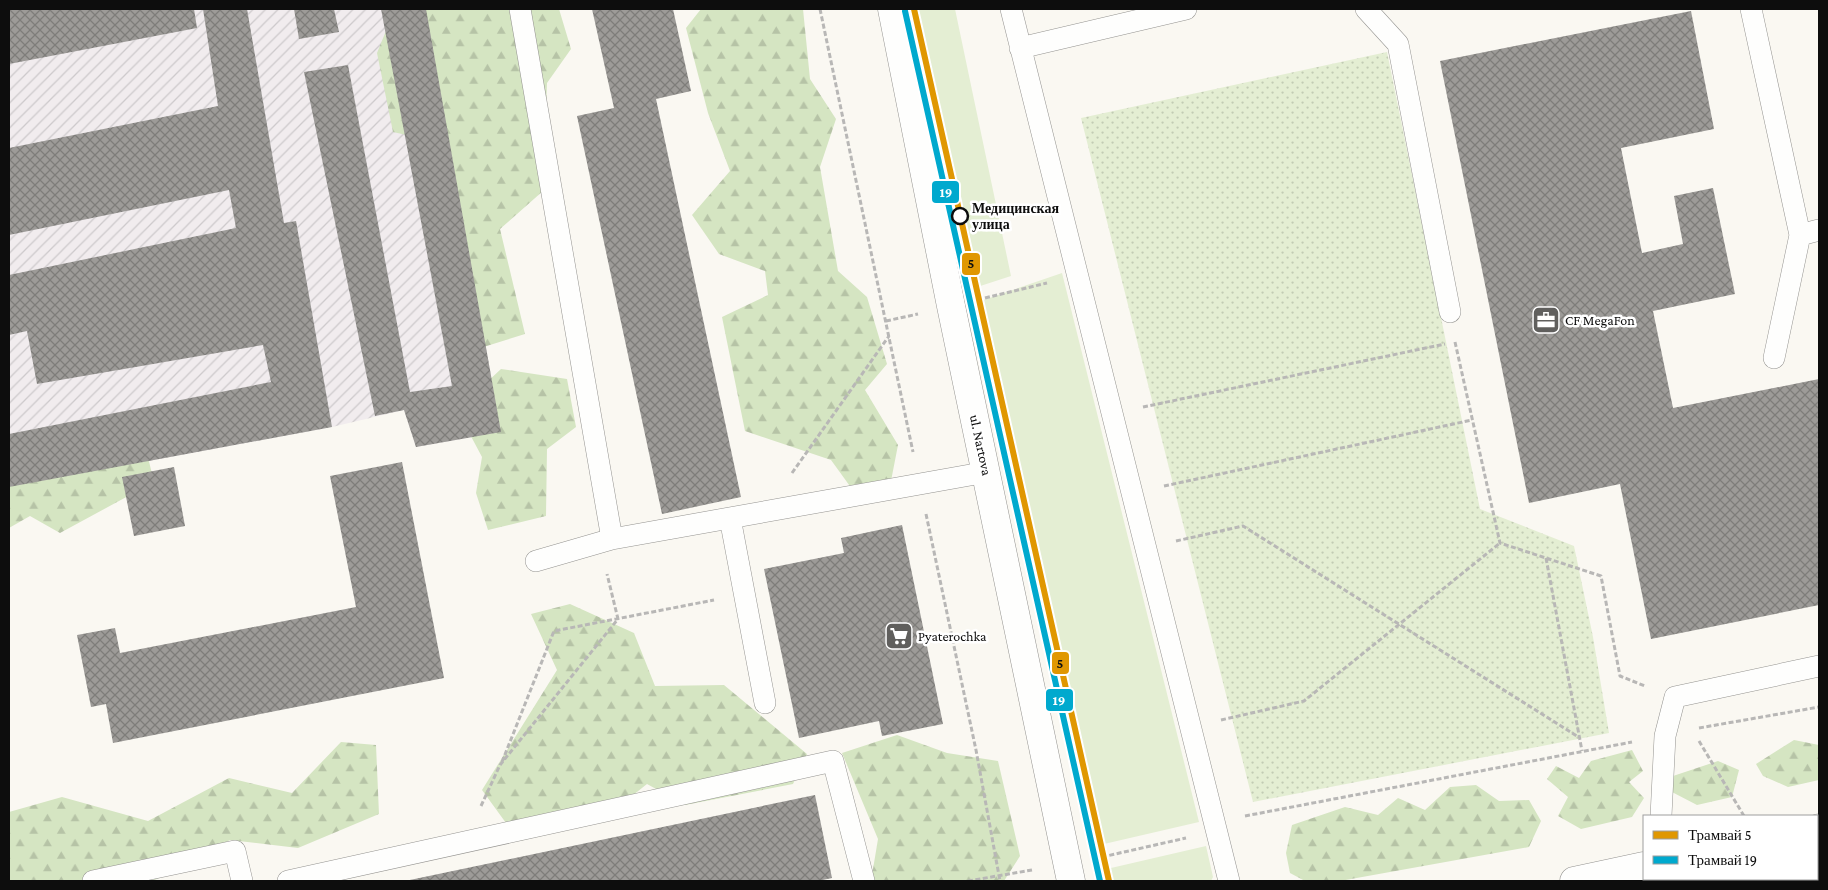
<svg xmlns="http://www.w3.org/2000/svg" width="1828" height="890" viewBox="0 0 1828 890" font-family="'Crimson Pro',serif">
<defs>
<pattern id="industrial-furrows" width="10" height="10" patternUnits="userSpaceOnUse" patternTransform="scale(1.25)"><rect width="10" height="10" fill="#f1ecee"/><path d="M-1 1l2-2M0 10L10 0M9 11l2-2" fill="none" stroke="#cdc9cb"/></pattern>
<pattern id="forest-firs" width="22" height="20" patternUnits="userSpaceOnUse" patternTransform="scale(1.25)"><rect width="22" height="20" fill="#d5e5c2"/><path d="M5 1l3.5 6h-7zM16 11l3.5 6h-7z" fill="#b6c3a6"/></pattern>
<pattern id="park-dots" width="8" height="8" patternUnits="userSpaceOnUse" patternTransform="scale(1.25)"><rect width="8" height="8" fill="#e4eed3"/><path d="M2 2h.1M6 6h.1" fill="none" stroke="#c2cbb4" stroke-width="1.8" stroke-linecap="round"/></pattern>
<pattern id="building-cross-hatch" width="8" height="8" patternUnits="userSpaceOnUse" patternTransform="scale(1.25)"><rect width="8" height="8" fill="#9d9b98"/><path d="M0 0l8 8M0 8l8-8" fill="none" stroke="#7e7d7a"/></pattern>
</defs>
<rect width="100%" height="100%" fill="#faf8f2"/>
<path fill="url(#industrial-furrows)" d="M9 9H426L501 432 416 447 404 410 332 427 9 487Z"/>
<path fill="#e4eed3" d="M908 9H955L1011 276 968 290Z
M1062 273 1199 822 1091 847 972 304Z
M1206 846 1213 877 1211 881H1100L1098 871Z"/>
<path fill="url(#forest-firs)" d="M389 9H559L571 49 547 83 543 191 500 229 525 334 477 349 429 140 393 132 377 53 392 16Z
M701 9H803L810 79 836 119 820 167 838 271 867 297 887 364 865 390 898 445 891 481 852 489 831 460 745 431 722 317 768 295 765 271 719 254 692 215 730 171 708 113 686 28Z
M501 369 567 379 576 427 547 449 546 516 488 530 476 493 482 457 457 410Z
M144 441 154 482 60 533 30 516 9 528V464L16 465Z
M570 604 634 633 655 686 724 685 807 754 793 784 685 805 647 784 598 823 519 841 482 790 557 670 531 614Z
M897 735 947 753 998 761 1020 856 1004 881H871L878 839 842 753Z
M1794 740 1819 745V780L1788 787 1763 776 1756 764Z
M341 742 376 745 379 814 298 848 230 840 155 880 115 866 87 881H9V812L62 797 148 821 229 778 292 793Z
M1632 750 1643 771 1629 782 1644 798 1632 817 1581 829 1558 816 1568 797 1547 779 1556 766 1579 778 1591 761Z
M1718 761 1739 770 1732 797 1697 805 1670 791 1673 776Z
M1476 785 1499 801 1529 800 1541 821 1529 847 1340 881H1305L1290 873 1286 853 1292 825 1345 807 1378 815 1398 798 1425 810 1450 787Z"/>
<path fill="url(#park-dots)" d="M1387 52 1480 509 1574 546 1593 637 1609 733 1253 802 1081 118Z"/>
<path fill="url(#building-cross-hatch)" d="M9 9H194L197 28 9 64Z
M203 9H247L284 223 296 221 332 427 9 487V434L271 382 263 345 37 384 27 331 9 335V275L236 228 229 190 9 235V148L218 106Z
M294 9H334L339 32 299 39Z
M381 9H426L501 432 416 447 404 410 375 416 304 72 348 65 410 392 452 386Z
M592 9H673L691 91 656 99 741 497 662 514 577 116 614 108Z
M1691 11 1714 129 1621 148 1642 253 1683 244 1674 196 1713 188 1735 294 1653 311 1673 408 1819 379V605L1651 639 1620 484 1529 503 1440 61Z
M402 462 444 678 113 743 106 704 91 707 77 635 115 628 120 653 356 607 330 476Z
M174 467 185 526 134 536 122 477Z
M902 525 943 724 882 736 879 721 799 738 764 569 844 553 841 538Z
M815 795 832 878 818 881H405Z"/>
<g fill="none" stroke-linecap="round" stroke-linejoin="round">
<g stroke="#949390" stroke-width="22">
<path id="service" d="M520 9 612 539
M1011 9 1229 881
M1366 9 1398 44 1450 312
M1751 9 1800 235 1774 358
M1020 48 1186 9
M1800 235 1819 230
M730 518 765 703
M536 561 612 539 987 472
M1661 816 1665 736 1675 697 1819 666
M93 881 235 851 242 881
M288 881 833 761 864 881"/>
</g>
<g stroke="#949390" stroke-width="29">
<path id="tertiary" d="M892 9 951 306 1071 881
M1817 829 1819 828
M1574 881 1644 866"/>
</g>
<path stroke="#b8b7b6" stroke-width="3" stroke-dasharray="5 2.5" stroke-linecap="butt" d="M820 9 913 452
M985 298 1047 283
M886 321 918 314
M1455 342 1500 543 1601 576 1620 676 1645 686
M1143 407 1445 344
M792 473 889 336
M1164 486 1472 420
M926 514 976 750 1000 881
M1176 541 1243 526 1580 738
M1546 558 1582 751
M1221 720 1304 701 1500 543
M1699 728 1819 707
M1699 741 1744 816
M502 762 554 631 714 600
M481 806 500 765 618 619 607 574
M1245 816 1632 742
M1102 857 1186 838
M968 881 1032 870"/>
<use href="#service" stroke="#fefefd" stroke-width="21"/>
<use href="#tertiary" stroke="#fefefd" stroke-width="28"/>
<g stroke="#fff" stroke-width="10">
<path id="tram-1" d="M914 9 1109 881"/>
</g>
<g stroke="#fff" stroke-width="10">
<path id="tram-2" d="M905 11 1100 881"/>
</g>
<use href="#tram-1" stroke="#e09701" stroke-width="6"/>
<use href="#tram-2" stroke="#00a9ce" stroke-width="6"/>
</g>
<defs>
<g id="office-square" transform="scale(1.4375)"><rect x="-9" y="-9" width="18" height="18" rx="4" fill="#605f5d" stroke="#fff"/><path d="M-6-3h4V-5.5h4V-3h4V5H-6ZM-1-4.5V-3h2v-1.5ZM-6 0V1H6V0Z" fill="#fff"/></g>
<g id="supermarket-square" transform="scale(1.4375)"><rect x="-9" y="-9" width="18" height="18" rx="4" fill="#605f5d" stroke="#fff"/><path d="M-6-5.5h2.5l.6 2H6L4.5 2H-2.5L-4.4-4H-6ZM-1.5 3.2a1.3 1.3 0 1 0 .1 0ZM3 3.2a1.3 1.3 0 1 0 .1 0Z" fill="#fff"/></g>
</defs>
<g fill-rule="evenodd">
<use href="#office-square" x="1546" y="320"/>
<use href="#supermarket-square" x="899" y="636"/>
</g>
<circle fill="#fff" stroke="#0d0d0d" stroke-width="2.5" cx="960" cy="216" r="8"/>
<g text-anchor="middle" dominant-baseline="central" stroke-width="5" stroke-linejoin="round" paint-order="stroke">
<g font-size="14" font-weight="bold" fill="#0d0d0d" stroke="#fff" text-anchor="start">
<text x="972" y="208">Медицинская<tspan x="972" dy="16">улица</tspan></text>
</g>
<g font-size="14" fill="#0d0d0d" stroke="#fff" text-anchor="start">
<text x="1565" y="320">CF MegaFon</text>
<text x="918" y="636">Pyaterochka</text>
</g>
<g font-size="14" fill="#0d0d0d" stroke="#fff">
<text transform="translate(981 445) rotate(78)">ul. Nartova</text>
</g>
</g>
<g stroke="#fff" stroke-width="2">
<rect x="931" y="180" width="29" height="24" rx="5" fill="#00a9ce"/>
<rect x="961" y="252" width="20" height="24" rx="5" fill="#e09701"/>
<rect x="1051" y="651" width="19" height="24" rx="5" fill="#e09701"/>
<rect x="1045" y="688" width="29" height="24" rx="5" fill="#00a9ce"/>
</g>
<g font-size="14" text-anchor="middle" font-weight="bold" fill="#fff">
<text x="946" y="197">19</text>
<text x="1059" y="705">19</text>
</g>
<g font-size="14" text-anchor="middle" font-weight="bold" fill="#111">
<text x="971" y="268">5</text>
<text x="1060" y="668">5</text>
</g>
<rect width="1828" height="890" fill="none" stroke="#0d0d0d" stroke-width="20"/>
<rect x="1643" y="815" width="175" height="65" fill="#ffffff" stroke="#9e9e9e"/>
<rect x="1653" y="831" width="25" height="8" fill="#e09701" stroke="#9e9e9e"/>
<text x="1688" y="840" font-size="15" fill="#0d0d0d">Трамвай 5</text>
<rect x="1653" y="856" width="25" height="8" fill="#00a9ce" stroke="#9e9e9e"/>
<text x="1688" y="865" font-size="15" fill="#0d0d0d">Трамвай 19</text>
</svg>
